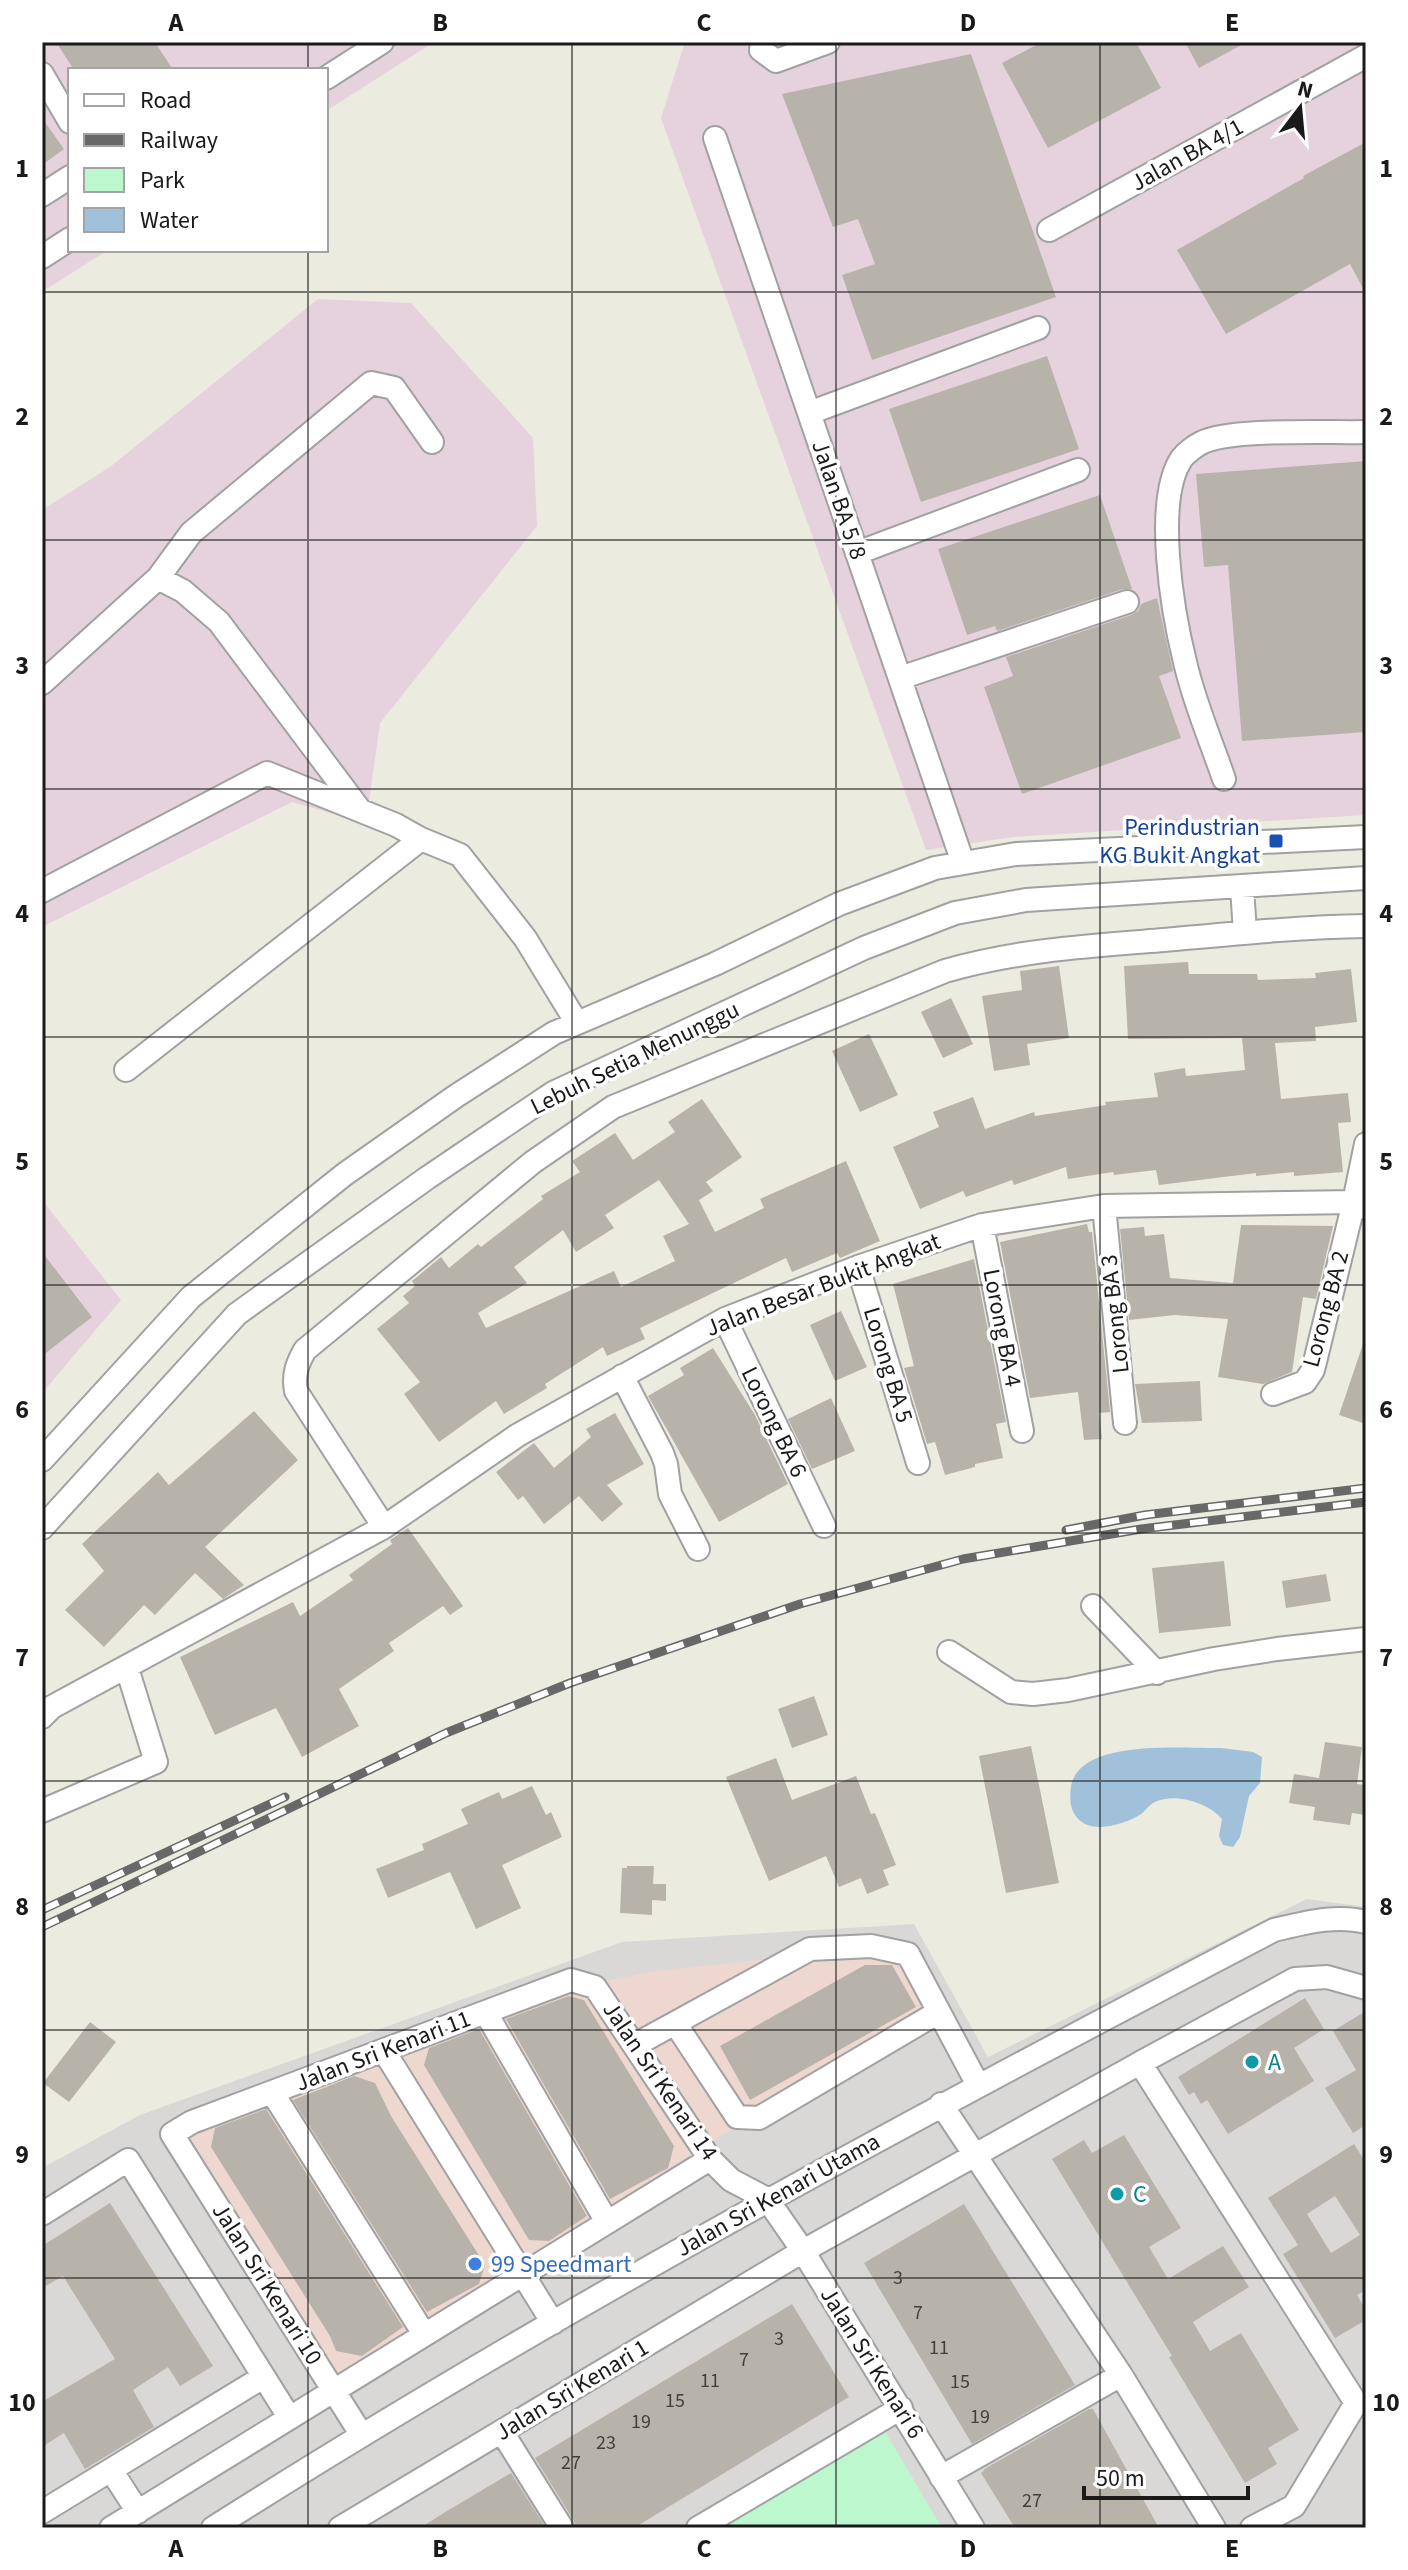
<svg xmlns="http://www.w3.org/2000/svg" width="1408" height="2570" viewBox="0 0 1408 2570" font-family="'Source Sans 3',sans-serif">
<rect width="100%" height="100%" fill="#ecebe0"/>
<path fill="#d9d8d7" d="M1307 1899 1366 1907V2528H42V2168L140 2115 622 1942 914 1924 988 2057Z"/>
<path fill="#edd7cf" d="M821 1954 903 1957 929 2011 696 2151 525 2264 335 2378 184 2135 575 1987 661 1970Z"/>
<path fill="#e5d2dd" d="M42 42H434L326 111V70H70V250H108L42 292Z
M685 42H1366V815L1013 837 926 850 661 118Z
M318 299 411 303 533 438 537 526 380 723 366 823 292 802 42 927V510L110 467Z
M42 1200 121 1300 42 1393Z"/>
<path fill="#bcf7ce" d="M883 2428 942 2528H715Z"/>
<path fill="#a1c0d9" d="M1221 1748 1253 1752 1262 1757 1260 1783 1249 1796 1240 1837 1233 1847 1223 1845 1219 1836 1222 1819C1209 1803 1175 1792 1155 1802 1150 1804 1146 1810 1141 1814 1124 1825 1088 1836 1075 1815 1069 1806 1070 1795 1071 1786 1080 1738 1184 1749 1221 1748Z"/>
<path fill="#b8b3aa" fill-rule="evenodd" d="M56 42H155L173 70H74Z
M1042 42H1136L1161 88 1048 148 1002 63Z
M1185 42H1247L1199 68Z
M971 54 1056 297 872 360 842 275 875 264 858 219 833 227 782 94Z
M42 118 64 149 42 165Z
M1366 142V294L1350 264 1226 334 1177 250 1304 178 1303 176Z
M1047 356 1079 449 921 502 889 409Z
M1366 461V732L1242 741 1228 565 1204 567 1196 474Z
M1100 495 1132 589H1123L997 631 995 626 967 635 938 549Z
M1157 598 1173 671 1159 676 1181 738 1022 794 984 687 1013 676 1006 657 1131 615 1138 611 1141 604Z
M1188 962 1189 974H1257L1258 980 1316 978 1315 973 1351 969 1357 1022 1315 1027 1316 1041 1275 1043 1281 1099 1348 1093 1351 1122 1338 1123 1343 1172 1294 1176V1172L1256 1176V1173L1159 1185 1156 1170 1114 1175 1113 1172 1068 1179 1066 1167 1014 1185 1012 1180 966 1197 963 1191 920 1209 893 1147 939 1127 933 1112 973 1097 985 1129 1034 1112 1035 1116 1106 1105 1105 1102 1158 1097 1154 1073 1185 1068 1186 1076 1245 1070 1242 1038 1128 1039 1124 966Z
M1059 966 1069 1038 1027 1044 1030 1065 994 1071 982 996 1022 990 1020 971Z
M951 998 973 1044 943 1058 921 1012Z
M869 1034 898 1095 860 1112 832 1051Z
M702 1099 742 1157 706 1182 713 1191 699 1200 715 1232 764 1208 760 1199 846 1161 880 1241 840 1258 837 1253 792 1272 786 1258 640 1328 645 1339 607 1356 603 1347 545 1384 547 1388 504 1414 496 1401 439 1442 404 1394 420 1382 377 1329 409 1303 403 1296 415 1286 412 1281 441 1257 449 1268 478 1244 481 1247 543 1199 541 1196 580 1172 572 1161 615 1133 633 1160 675 1132 668 1122ZM659 1180 689 1224 663 1236 675 1261 621 1287 614 1271 486 1328 478 1313 527 1283 514 1267 563 1230 576 1252 614 1228 605 1215Z
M1087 1224 1089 1232H1092L1110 1412 1099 1413 1102 1439 1084 1440 1078 1392 1030 1398 1000 1242Z
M1241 1225 1333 1226 1316 1299 1303 1297 1292 1372 1263 1384 1218 1377 1228 1319 1175 1315 1129 1320 1120 1229 1144 1227 1145 1236 1164 1234 1170 1278 1233 1283Z
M42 1252 92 1317 42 1356Z
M974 1259 1006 1422 996 1424 1003 1458 975 1464V1467L945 1475 935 1442 927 1444 904 1368 914 1366 893 1284Z
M841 1311 867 1367 835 1381 810 1325Z
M1363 1344H1366V1424L1339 1415Z
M713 1348 755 1415 788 1484 719 1522 648 1396 684 1375 680 1368Z
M1200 1381 1202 1421 1142 1423 1135 1384Z
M831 1398 855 1451 812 1469 788 1419Z
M254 1411 298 1460 205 1547 244 1585 223 1599 195 1573 155 1615 144 1605 104 1647 65 1610 104 1571 82 1544 158 1472 169 1485Z
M615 1413 644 1464 607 1485 623 1504 602 1522 579 1496 544 1524 523 1496 518 1500 496 1472 534 1443 554 1468 591 1437 586 1429Z
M408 1528 463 1606 450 1615 443 1606 389 1643 394 1651 339 1689 359 1726 302 1757 276 1708 215 1735 180 1657 293 1602 300 1616 353 1580 349 1575 392 1544 390 1540Z
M1224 1561 1231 1626 1159 1633 1152 1568Z
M1326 1574 1331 1601 1286 1608 1282 1581Z
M814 1696 828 1735 792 1748 778 1709Z
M1325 1742 1362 1747 1357 1784 1366 1785V1815L1352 1813 1350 1825 1313 1820 1315 1807 1289 1803 1294 1774 1319 1778Z
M1031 1746 1059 1883 1006 1893 979 1756Z
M776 1758 792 1800 856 1776 871 1814 875 1813 896 1865 883 1870 889 1885 867 1894 861 1878 839 1887 826 1856 769 1881 726 1777Z
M532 1786 546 1815 551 1812 562 1837 502 1865 521 1908 476 1929 450 1872 388 1898 376 1869 424 1850 422 1844 468 1824 461 1809 499 1792 502 1799Z
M627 1866H654L653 1884H666V1901L652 1900V1915L620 1913 622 1868H627Z
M865 1965H892L916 2007 750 2100 720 2046Z
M569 1996 584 2000 674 2146 668 2168 610 2199 506 2019Z
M1305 1998 1324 2029 1294 2048 1314 2081 1228 2134 1207 2100 1201 2104 1194 2092 1189 2095 1178 2077Z
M1366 2011V2125L1353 2133 1325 2088 1356 2070 1333 2031Z
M90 2022 116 2042 69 2102 43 2083Z
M479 2029 587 2216 549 2241 529 2240 424 2065 429 2048Z
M354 2076 375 2083 391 2116 485 2265 479 2284 427 2312 293 2100Z
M266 2109 403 2327 362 2356 336 2351 330 2336 211 2147 215 2128Z
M1124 2135 1181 2228 1149 2247 1168 2279 1223 2246 1249 2287 1193 2322 1210 2351 1241 2333 1299 2430 1268 2448 1277 2464 1245 2483 1169 2357 1172 2356 1052 2159 1084 2140 1092 2153Z
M1354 2144 1366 2163V2290L1357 2295 1366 2310V2320L1335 2338 1283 2254 1298 2245 1268 2198ZM1335 2196 1360 2235 1331 2253 1307 2214Z
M110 2203 213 2366 180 2386 168 2367 133 2390 154 2427 85 2469 64 2433 42 2447V2402L115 2359 63 2276 42 2288V2246Z
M964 2204 1075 2385 972 2444 864 2263Z
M792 2304 849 2397 634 2528H576L574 2521 535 2458Z
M1089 2409H1093L1159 2528H1015L981 2473 986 2468Z
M511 2473 546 2528H420L447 2511Z"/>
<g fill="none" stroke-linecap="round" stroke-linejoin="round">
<g stroke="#a1a1a1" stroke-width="26">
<path id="minor" d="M762 42 761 50 776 61 828 42
M42 74 70 122
M326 78 382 42
M715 138 963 863
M42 195 70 177
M1049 230 1366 56
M42 257 70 239
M809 413 1038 328
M857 553 1078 470
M158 578 191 533 371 383 394 388 432 442
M900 678 1127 602
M42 683 158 578 183 591 219 622 360 810
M1224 779C1211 741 1194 702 1185 662 1173 614 1153 500 1182 458 1186 453 1195 446 1201 443 1230 428 1329 433 1366 432
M1242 887 1245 933
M42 891 267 773 396 825 421 839 460 855 525 938 577 1023
M126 1070 421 839
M1104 1206 1125 1423
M982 1225 1022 1431
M858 1267 918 1463
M725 1319 824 1526
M622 1376 662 1453 666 1464 670 1494 698 1549
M1273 1394 1305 1382 1313 1370 1354 1202 1366 1144
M42 1460 191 1297 345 1174 456 1096 554 1033 715 964 839 904 935 868 1016 854 1366 837
M384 1527 296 1391C293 1375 297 1364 305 1350L533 1162 613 1107 945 971C1018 950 1089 946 1164 940 1231 934 1299 927 1366 926
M42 1528 237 1314 427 1178 553 1093 864 948 955 913 1026 900 1366 878
M1093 1606 1157 1673
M949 1652 1011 1692 1033 1694 1068 1690 1214 1659 1277 1649 1366 1639
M42 1717 52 1707 384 1527 518 1435 725 1319 858 1267 982 1225 1104 1206 1354 1202 1366 1208
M42 1811 156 1762 127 1668
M486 2013 607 2222
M675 2023 737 2117 759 2118 937 2013
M635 2045 810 1949 871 1946 908 1954 978 2085
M384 2051 553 2323
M1140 2063 1295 1979 1327 1977 1366 1988
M272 2092 424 2334
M941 2104 1121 2375 1214 2528
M42 2214 128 2160 289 2417
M502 2432 562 2528
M361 2434 172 2134 192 2122 571 1980 595 1987 710 2159 731 2180 767 2199 803 2251 973 2528
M111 2470 138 2512
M941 2477 1121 2375
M42 2512 263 2377
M111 2528 710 2159
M213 2528C556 2310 914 2118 1274 1930 1304 1923 1336 1914 1366 1922
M340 2528 803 2251 1140 2063 1356 2403 1294 2506 1252 2528
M698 2528 901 2408"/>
</g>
<use href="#minor" stroke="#fff" stroke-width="22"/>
<g stroke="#686868" stroke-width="9">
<path id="rail" d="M1066 1530 1145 1515 1366 1488
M42 1910 285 1797
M42 1927 446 1733 570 1683 800 1604 963 1559 1141 1529 1366 1502"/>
</g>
<use href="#rail" stroke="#fff" stroke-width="6" stroke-dasharray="18" stroke-linecap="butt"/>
</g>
<path fill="none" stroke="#1a1a1a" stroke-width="2" stroke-opacity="0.55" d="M308 42V70M572 42V2528M836 42V2528M1100 42V2528M308 250V2528M42 292H1366M42 540H1366M42 789H1366M42 1037H1366M42 1285H1366M42 1533H1366M42 1781H1366M42 2030H1366M42 2278H1366"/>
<rect fill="#1a4fb4" stroke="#fff" stroke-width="3" x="1268" y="833" width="16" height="16" rx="4"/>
<g fill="#0f9aa8" stroke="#fff" stroke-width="3">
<circle cx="1252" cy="2062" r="8"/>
<circle cx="1117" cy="2194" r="8"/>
</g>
<circle fill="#3f7fe0" stroke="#fff" stroke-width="3" cx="475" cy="2264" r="8"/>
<g text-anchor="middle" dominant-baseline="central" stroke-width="7" stroke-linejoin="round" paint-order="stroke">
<g font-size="20" fill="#42403e">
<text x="898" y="2278">3</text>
<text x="918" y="2313">7</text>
<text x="779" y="2339">3</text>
<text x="939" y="2348">11</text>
<text x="744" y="2360">7</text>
<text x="710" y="2381">11</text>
<text x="960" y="2382">15</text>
<text x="675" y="2401">15</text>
<text x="980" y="2417">19</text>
<text x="641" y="2422">19</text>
<text x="606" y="2443">23</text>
<text x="571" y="2463">27</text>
<text x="1032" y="2501">27</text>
</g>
<g font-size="24" fill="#1a1a1a" stroke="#fff">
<text transform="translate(1187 155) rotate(-29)">Jalan BA 4/1</text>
<text transform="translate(839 500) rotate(71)">Jalan BA 5/8</text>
<text transform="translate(635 1058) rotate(-26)">Lebuh Setia Menunggu</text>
<text transform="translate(823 1285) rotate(-21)">Jalan Besar Bukit Angkat</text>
<text transform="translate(1326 1309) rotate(-75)">Lorong BA 2</text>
<text transform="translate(1115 1314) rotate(-96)">Lorong BA 3</text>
<text transform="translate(1002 1328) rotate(79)">Lorong BA 4</text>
<text transform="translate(888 1365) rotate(73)">Lorong BA 5</text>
<text transform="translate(774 1422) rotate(64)">Lorong BA 6</text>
<text transform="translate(383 2051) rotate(-21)">Jalan Sri Kenari 11</text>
<text transform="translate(660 2081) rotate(56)">Jalan Sri Kenari 14</text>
<text transform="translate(778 2195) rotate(-29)">Jalan Sri Kenari Utama</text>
<text transform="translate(267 2284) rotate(58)">Jalan Sri Kenari 10</text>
<text transform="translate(872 2363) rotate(58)">Jalan Sri Kenari 6</text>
<text transform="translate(572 2390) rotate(-31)">Jalan Sri Kenari 1</text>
</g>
<g font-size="24" fill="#164399" stroke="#fff" text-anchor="end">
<text x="1260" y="827">Perindustrian<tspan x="1260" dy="28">KG Bukit Angkat</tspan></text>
</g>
<g font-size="24" fill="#0d838f" stroke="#fff" text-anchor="start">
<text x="1268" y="2062">A</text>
<text x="1133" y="2194">C</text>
</g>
<g font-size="24" fill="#366cbe" stroke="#fff" text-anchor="start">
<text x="491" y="2264">99 Speedmart</text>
</g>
</g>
<rect width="1408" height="2570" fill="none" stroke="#ffffff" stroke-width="88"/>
<rect x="68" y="68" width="260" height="184" fill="#ffffff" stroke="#a3a3a3" stroke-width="2"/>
<rect x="84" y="94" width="40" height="12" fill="#ffffff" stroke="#a3a3a3" stroke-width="2"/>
<text x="140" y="108" font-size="24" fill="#1a1a1a">Road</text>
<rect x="84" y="134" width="40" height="12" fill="#686868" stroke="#a3a3a3" stroke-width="2"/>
<text x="140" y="148" font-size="24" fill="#1a1a1a">Railway</text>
<rect x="84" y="168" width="40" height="24" fill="#bcf7ce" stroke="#a3a3a3" stroke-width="2"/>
<text x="140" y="188" font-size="24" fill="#1a1a1a">Park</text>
<rect x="84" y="208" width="40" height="24" fill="#a1c0d9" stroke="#a3a3a3" stroke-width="2"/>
<text x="140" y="228" font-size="24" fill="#1a1a1a">Water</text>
<g transform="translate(1300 108) rotate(16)" stroke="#ffffff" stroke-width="6" paint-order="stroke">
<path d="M0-6L14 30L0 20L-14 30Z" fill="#1a1a1a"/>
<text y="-12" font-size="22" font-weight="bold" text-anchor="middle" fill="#1a1a1a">N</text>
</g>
<path d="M1084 2486v12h164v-12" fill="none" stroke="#1a1a1a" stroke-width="4"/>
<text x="1096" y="2486" font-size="24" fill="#1a1a1a" stroke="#ffffff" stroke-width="6" paint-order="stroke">50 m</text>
<rect x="44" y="44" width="1320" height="2482" fill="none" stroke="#1a1a1a" stroke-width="3"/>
<g font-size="26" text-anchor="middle" font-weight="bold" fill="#1a1a1a">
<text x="176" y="31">A</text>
<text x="440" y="31">B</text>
<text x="704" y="31">C</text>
<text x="968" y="31">D</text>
<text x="1232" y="31">E</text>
<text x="22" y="177">1</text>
<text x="1386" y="177">1</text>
<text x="22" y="425">2</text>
<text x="1386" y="425">2</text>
<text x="22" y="674">3</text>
<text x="1386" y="674">3</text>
<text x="22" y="922">4</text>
<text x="1386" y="922">4</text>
<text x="22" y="1170">5</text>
<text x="1386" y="1170">5</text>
<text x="22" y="1418">6</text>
<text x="1386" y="1418">6</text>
<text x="22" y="1666">7</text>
<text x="1386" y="1666">7</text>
<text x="22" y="1915">8</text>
<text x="1386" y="1915">8</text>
<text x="22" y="2163">9</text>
<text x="1386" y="2163">9</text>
<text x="22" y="2411">10</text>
<text x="1386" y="2411">10</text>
<text x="176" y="2557">A</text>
<text x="440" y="2557">B</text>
<text x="704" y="2557">C</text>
<text x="968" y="2557">D</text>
<text x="1232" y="2557">E</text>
</g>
</svg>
